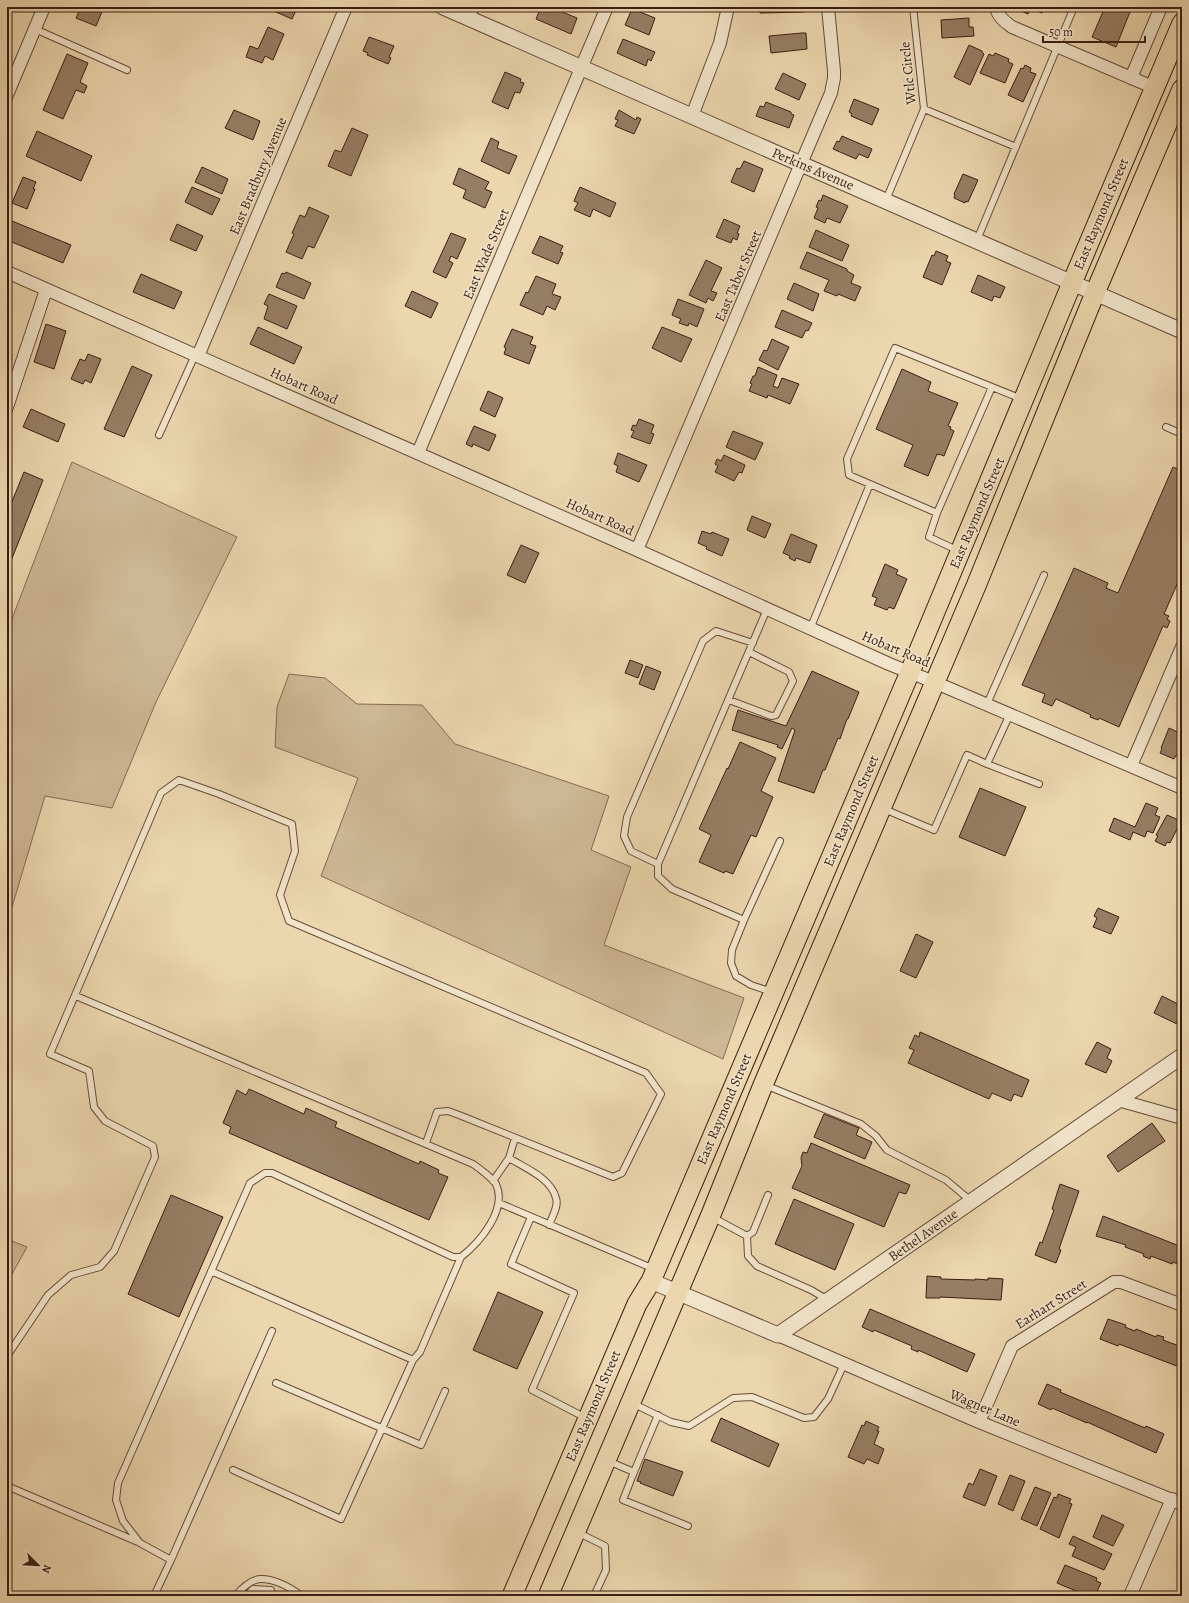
<svg xmlns="http://www.w3.org/2000/svg" width="1189" height="1603" viewBox="0 0 1189 1603" font-family="Alegreya,serif">
<rect width="100%" height="100%" fill="#ebd6ae"/>
<filter id="stains"><feTurbulence type="fractalNoise" baseFrequency=".005" numOctaves="4"/><feColorMatrix values="0 0 0 0 .2 0 0 0 0 .09 0 0 0 0 .02 0 0 0 .5 -.17"/></filter>
<radialGradient id="worn" r=".72"><stop offset=".6" stop-color="#630" stop-opacity="0"/><stop offset="1" stop-color="#630" stop-opacity=".3"/></radialGradient>
<path fill="#cdb794" stroke="#846a54" d="M72 462 237 537 156 702 112 808 45 796 7 924V625L10 624Z
M289 674 325 678 357 704 422 705 455 744 609 796 591 850 631 867 604 945 744 998 723 1059 321 876 358 778 275 747 277 707Z
M7 1239 27 1247 7 1283Z"/>
<path fill="#967e64" stroke="#3a1e13" d="M7 7 13 9 8 20 7 19Z
M81 7H104L96 26 76 18Z
M270 7H296L297 8 292 19 269 9Z
M541 7H550L577 18 571 34 536 19Z
M760 7H804V12L760 13Z
M939 7H973L968 8V10L939 11Z
M1023 7H1045L1042 13 1030 8 1028 14 1021 11Z
M1105 7H1132L1116 47 1092 37Z
M632 9 655 18 649 35 625 25Z
M969 18V27H973L974 36 942 38 941 20Z
M268 27 284 34 273 60 265 56 262 63 246 57 250 46 258 49Z
M802 33H806L807 49 771 53 769 36Z
M369 37 394 46 389 57 391 58 388 64 367 55 368 53 363 51Z
M623 39 655 52 651 61 648 59 646 66 617 53Z
M969 45 982 51V52L984 54 970 85 954 77Z
M995 53 1009 59 1008 62 1013 64 1005 83 980 73 989 54 993 56Z
M67 54 88 63 80 82 87 86 84 93 76 90 63 119 43 110Z
M1025 65 1031 68 1030 72 1036 74 1023 102 1008 95 1021 68 1023 69Z
M505 72 521 79 520 82 524 83 520 93 515 92 508 109 492 102Z
M783 73 806 84 799 100 775 89Z
M854 99 879 109 872 125 851 116 852 114 849 112Z
M766 102 791 112V114L794 115 789 128 756 116 760 106 764 107Z
M234 110 260 121 253 140 225 128Z
M619 110 636 120 637 117 641 119 634 134 615 126 618 120 615 119Z
M352 128 368 135 351 176 328 166 335 150 341 152Z
M37 131 92 156 81 181 26 156Z
M842 136 872 149 868 158 859 154 856 159 833 149 837 141 839 142Z
M491 138 499 142 497 148 517 156 509 174 481 161Z
M744 161 763 169 754 192 731 182 737 168 740 169Z
M202 167 228 179 222 194 195 182Z
M459 168 489 182 485 189 492 192 485 208 463 198 466 190 453 184Z
M963 174 978 180 968 202 966 201 965 203 954 198 955 195 954 194Z
M23 177 36 182 33 189H35L27 209 12 203Z
M192 187 220 199 212 215 185 202Z
M580 187 616 203 610 217 593 209 590 217 574 210 578 203 574 201Z
M823 195 848 206 840 223 827 218 825 223 814 218 818 208 816 207 819 200 821 201Z
M309 207 329 216 314 248 308 246 302 259 286 252 294 234 292 233 300 215 305 217Z
M7 219 71 245 63 263 7 240Z
M724 219 740 226 737 233 739 234 737 240 733 238 731 243 716 237Z
M177 224 203 236 196 251 170 240Z
M816 230 849 245 842 261 809 247Z
M451 233 466 239 457 259 451 256 449 261 453 263 446 278 433 272Z
M540 236 563 246 560 252 563 253 558 264 532 253Z
M936 251 948 256 946 261 951 263 942 285 923 277 932 255 934 256Z
M807 252 847 269V271L854 275 851 283 861 287 855 301 838 294 837 296 824 291 829 280 800 268Z
M706 260 722 268 711 291 717 293 713 301 708 298 706 303 689 295Z
M286 272 311 283 304 299 276 287 282 273 285 274Z
M141 274 182 292 174 309 133 292Z
M978 275 1005 287 1000 298 994 296 992 301 971 292Z
M536 276 556 284 552 294 561 297 555 310 547 306 543 315 520 305 526 292 528 293Z
M794 283 819 294 813 311 787 299Z
M412 291 438 303 431 318 405 306Z
M269 294 297 306 287 329 264 319 268 306 264 304Z
M678 299 704 309 697 327 689 323 688 326 679 323 681 319 672 315Z
M782 310 812 323 808 331 806 330 802 338 775 327Z
M46 324 66 331 54 369 34 362Z
M258 327 302 347 294 364 250 344Z
M662 327 692 339 681 362 652 348Z
M512 329 533 337 530 344 536 346 529 364 504 354 506 348 504 347Z
M772 339 789 347 778 370 759 360 764 350 767 351Z
M88 354 101 359 91 383 85 380 83 384 71 379 80 359 85 361Z
M132 366 152 375 124 437 104 429Z
M758 367 777 375 773 386 778 388 782 378 799 384 790 404 768 395 767 398 749 391 752 384 750 383 753 376H755Z
M902 369 931 382 928 391 958 403 948 426 951 427 950 429 954 431 944 456 939 454V455L937 454 928 476 904 466 913 445 876 429Z
M488 391 503 398 495 417 480 410Z
M31 409 65 424 58 442 23 427Z
M639 419 654 425 651 433 654 434 650 444 631 437 634 431 631 430 633 425 636 426Z
M474 426 496 435 489 451 473 444 472 447 466 444Z
M733 431 763 443 755 460 726 447Z
M618 453 647 465 639 482 616 472 618 466 614 464Z
M724 455 745 465 742 473 739 472 734 481 715 472 718 466 715 464 717 459 721 461Z
M1173 467 1182 471V573L1164 614 1169 616 1167 619 1170 621 1167 628 1163 626 1119 727 1099 718 1098 720 1090 717 1091 715 1056 699 1052 706 1042 702 1045 694 1022 685 1074 568 1108 583 1106 588 1118 593Z
M24 472 43 480 7 571V514Z
M752 516 771 524 765 538 747 530Z
M702 531 711 534 712 532 729 539 722 556 706 549 707 547 698 543Z
M791 534 817 545 810 563 796 558 795 561 789 558 790 556 783 553Z
M521 545 539 553 525 583 507 575Z
M885 564 898 570 896 574 907 579 894 609 889 607 887 610 874 605 877 598 872 596Z
M630 660 643 665 638 678 625 673Z
M646 666 661 672 654 690 639 684Z
M812 671 859 692 848 719H847L840 739 838 738 825 770H823L814 793 778 781 795 730 792 728 782 749 777 747 778 745 732 730 738 710 786 726Z
M1169 728 1182 734V750L1179 757 1176 755 1174 759 1160 753 1162 749 1161 748Z
M740 742 776 758 761 791 773 797 756 837 751 835 733 874 725 871 724 873 699 862 711 835 699 829 727 768 728 769Z
M980 788 1026 807 1005 856 959 837Z
M1146 803 1158 808 1155 815 1160 817 1153 833 1147 831 1145 837 1133 832 1130 840 1109 831 1114 818 1135 827Z
M1167 815 1181 821 1170 843 1167 842 1165 846 1155 841 1158 836 1156 835Z
M1098 908 1119 917 1111 934 1093 927 1097 918 1094 916Z
M916 934 933 942 916 978 900 971Z
M1162 996 1182 1006V1024L1178 1022 1177 1024 1154 1013Z
M920 1032 1029 1080 1022 1097 1014 1094 1011 1101 992 1093 989 1099 908 1063 914 1050 909 1048 915 1035 919 1037Z
M1097 1042 1111 1049 1107 1058 1112 1061 1106 1073 1085 1064Z
M249 1089 304 1114 306 1108 337 1122 335 1127 419 1164 420 1161 439 1170 438 1173 448 1177 429 1220 229 1133 231 1127 223 1123 237 1090 246 1095Z
M824 1114 859 1128 856 1135 872 1142 865 1159 814 1137Z
M1152 1123 1165 1141 1118 1172 1107 1156Z
M811 1143 910 1185 906 1194 899 1192 884 1227 792 1188 802 1166 801 1158 803 1152 807 1153Z
M1060 1184 1079 1191 1059 1249 1061 1250 1056 1263 1035 1255 1040 1242 1042 1243 1054 1210 1052 1209Z
M171 1195 223 1217 179 1317 128 1294Z
M794 1199 854 1224 835 1270 775 1244Z
M1103 1216 1182 1247V1266L1173 1262 1172 1264 1151 1256 1150 1259 1143 1256 1144 1254 1125 1247 1126 1245 1096 1236Z
M927 1276 941 1277V1279L975 1280V1279L988 1280V1278L1003 1279 1001 1300 940 1297V1298H926Z
M498 1292 543 1312 517 1369 473 1350Z
M870 1309 975 1354 967 1372 918 1350V1352L911 1349 912 1346 874 1330 873 1332 862 1327Z
M1108 1319 1126 1325 1125 1327 1135 1331 1136 1329 1156 1337 1157 1335 1164 1337 1163 1340 1182 1347V1368L1119 1344 1118 1346 1100 1339Z
M1047 1384 1061 1390 1060 1392 1145 1428 1146 1426 1164 1434 1156 1453 1087 1422V1423L1052 1408 1051 1410 1038 1404Z
M721 1418 779 1444 769 1467 711 1441Z
M866 1421 879 1427 877 1431H879L874 1444 884 1449 878 1464 867 1459 864 1464 848 1457 862 1425 864 1426Z
M645 1459 683 1472 673 1496 640 1483 641 1482 637 1481Z
M980 1469 997 1476 985 1506 963 1497 969 1483 973 1485Z
M1010 1475 1025 1481 1013 1511 998 1504Z
M1035 1487 1051 1493 1037 1526 1021 1519Z
M1058 1494 1071 1499 1069 1503 1072 1504 1059 1538 1040 1529 1054 1497 1057 1498Z
M1102 1515 1124 1525 1113 1546 1093 1537Z
M1073 1536 1112 1554 1104 1570 1072 1556 1076 1547 1069 1544Z
M1065 1565 1097 1578 1096 1581 1101 1583 1095 1596 1090 1595 1088 1596 1057 1583Z"/>
<g fill="none" stroke-linecap="round" stroke-linejoin="round">
<g stroke="#664c3a" stroke-width="8">
<path id="service" d="M471 18 476 7
M35 29 127 70
M924 109 1016 147
M886 200 924 109 913 7
M977 240 1074 7
M992 387 937 513 849 475 847 459 895 348 1022 399
M1166 427 1182 434
M159 435 195 355
M937 513 929 537 959 551
M767 609 658 864V876L672 889 744 920 732 950 731 963 736 976 751 985 772 992
M810 629 870 484
M1172 670 1182 674
M729 700 771 716 776 715 793 681 789 672 749 652
M987 704 1044 575
M987 764 1039 784
M884 809 934 830 967 755 987 764 1010 714
M658 864 631 851 624 836 627 817 703 641 716 631 753 643
M744 920 780 841
M76 996 473 1164C479 1168 493 1179 496 1184 508 1210 479 1243 461 1257H453L272 1173H265L250 1183 118 1483 116 1500 123 1521 140 1543 171 1560 154 1596
M765 1085 861 1124 876 1136 887 1150 946 1180 971 1201
M509 1158C525 1168 551 1178 556 1198 559 1206 552 1217 549 1225
M493 1181 509 1158 515 1138
M499 1203 654 1269
M531 1217 511 1264 574 1293 532 1390 586 1418
M712 1217 747 1236 748 1256 757 1266 811 1290 828 1300
M747 1236 753 1232 768 1195
M211 1271 413 1360 420 1352 461 1257
M7 1356 48 1295 71 1275 100 1267 114 1251 155 1157 153 1146 105 1121 94 1107 89 1071 50 1054 161 793 179 780 219 794 292 824 295 851 280 895 289 921 646 1073 661 1094 622 1173 613 1177 459 1115 448 1111 437 1112 426 1143
M276 1383 421 1445 445 1391
M632 1403 671 1422 689 1426 733 1398 752 1397 804 1418 814 1417 828 1399 844 1364
M608 1461 634 1472 623 1500 688 1526
M233 1470 341 1519 413 1360
M634 1472 658 1415
M7 1486 138 1542
M577 1532 605 1546 606 1570 594 1596
M171 1560 272 1331
M235 1596C241 1589 251 1579 261 1579 275 1579 291 1588 302 1596
M246 1596 253 1589 271 1590 273 1596"/>
</g>
<g stroke="#664c3a" stroke-width="14">
<path id="minor" d="M996 7C998 17 1004 21 1012 27L1155 88
M1131 78 1161 7
M7 95 44 7
M692 116 720 43 728 7
M7 272 637 550 889 664 934 682 1182 788
M198 356 346 7
M7 407 46 290
M418 453 607 7
M637 550 831 93 834 78V71L828 7
M1131 766 1182 647
M1118 1100 1182 1118
M778 1335 979 1422 1182 1504
M979 1422 1012 1346 1114 1282H1121L1182 1305
M1130 1596 1172 1499"/>
</g>
<g stroke="#664c3a" stroke-width="17">
<path id="tertiary" d="M443 7 1182 331
M651 1281 778 1335 1182 1056"/>
</g>
<g stroke="#3a1e13" stroke-width="21">
<path id="primary" d="M512 1596 637 1304 651 1281 910 672 1072 283 1182 23
M548 1596 710 1217 763 1085 976 586 1095 293 1182 89"/>
</g>
<use href="#service" stroke="#f2e4ca" stroke-width="6"/>
<use href="#minor" stroke="#f2e4ca" stroke-width="12"/>
<use href="#tertiary" stroke="#f2e4ca" stroke-width="15"/>
<use href="#primary" stroke="#ebd6ae" stroke-width="19"/>
</g>
<g text-anchor="middle" dominant-baseline="central" stroke-width="3" stroke-linejoin="round" paint-order="stroke">
<g font-size="14" fill="#3a1e13" stroke="#f2e4ca">
<text transform="translate(908 73) rotate(-96)">Wtlc Circle</text>
<text transform="translate(813 169) rotate(23)">Perkins Avenue</text>
<text transform="translate(258 176) rotate(-67)">East Bradbury Avenue</text>
<text transform="translate(1101 214) rotate(-67)">East Raymond Street</text>
<text transform="translate(486 254) rotate(-67)">East Wade Street</text>
<text transform="translate(738 276) rotate(-67)">East Tabor Street</text>
<text transform="translate(304 386) rotate(24)">Hobart Road</text>
<text transform="translate(977 513) rotate(-67)">East Raymond Street</text>
<text transform="translate(600 517) rotate(24)">Hobart Road</text>
<text transform="translate(896 649) rotate(23)">Hobart Road</text>
<text transform="translate(851 811) rotate(-67)">East Raymond Street</text>
<text transform="translate(724 1109) rotate(-67)">East Raymond Street</text>
<text transform="translate(923 1235) rotate(-35)">Bethel Avenue</text>
<text transform="translate(1051 1304) rotate(-32)">Earhart Street</text>
<text transform="translate(593 1406) rotate(-67)">East Raymond Street</text>
<text transform="translate(985 1408) rotate(23)">Wagner Lane</text>
</g>
</g>
<rect width="1189" height="1603" fill="none" stroke="#ebd6ae" stroke-width="24"/>
<rect x="8" y="8" width="1173" height="1587" fill="none" stroke="#3a1e13" stroke-width="2"/>
<rect x="12" y="12" width="1165" height="1579" fill="none" stroke="#3a1e13"/>
<g transform="translate(38 1565) rotate(114)" stroke="#f2e4ca" stroke-width="3" paint-order="stroke">
<path d="M0-3L7 15L0 10L-7 15Z" fill="#3a1e13"/>
<text y="-6" font-size="11" font-weight="bold" text-anchor="middle" fill="#3a1e13">N</text>
</g>
<path d="M1043 36v6h102v-6" fill="none" stroke="#3a1e13" stroke-width="2"/>
<text x="1049" y="36" font-size="12" fill="#3a1e13" stroke="#f2e4ca" stroke-width="3" paint-order="stroke">50 m</text>
<rect width="100%" height="100%" filter="url(#stains)"/>
<rect width="100%" height="100%" fill="url(#worn)"/>
</svg>
